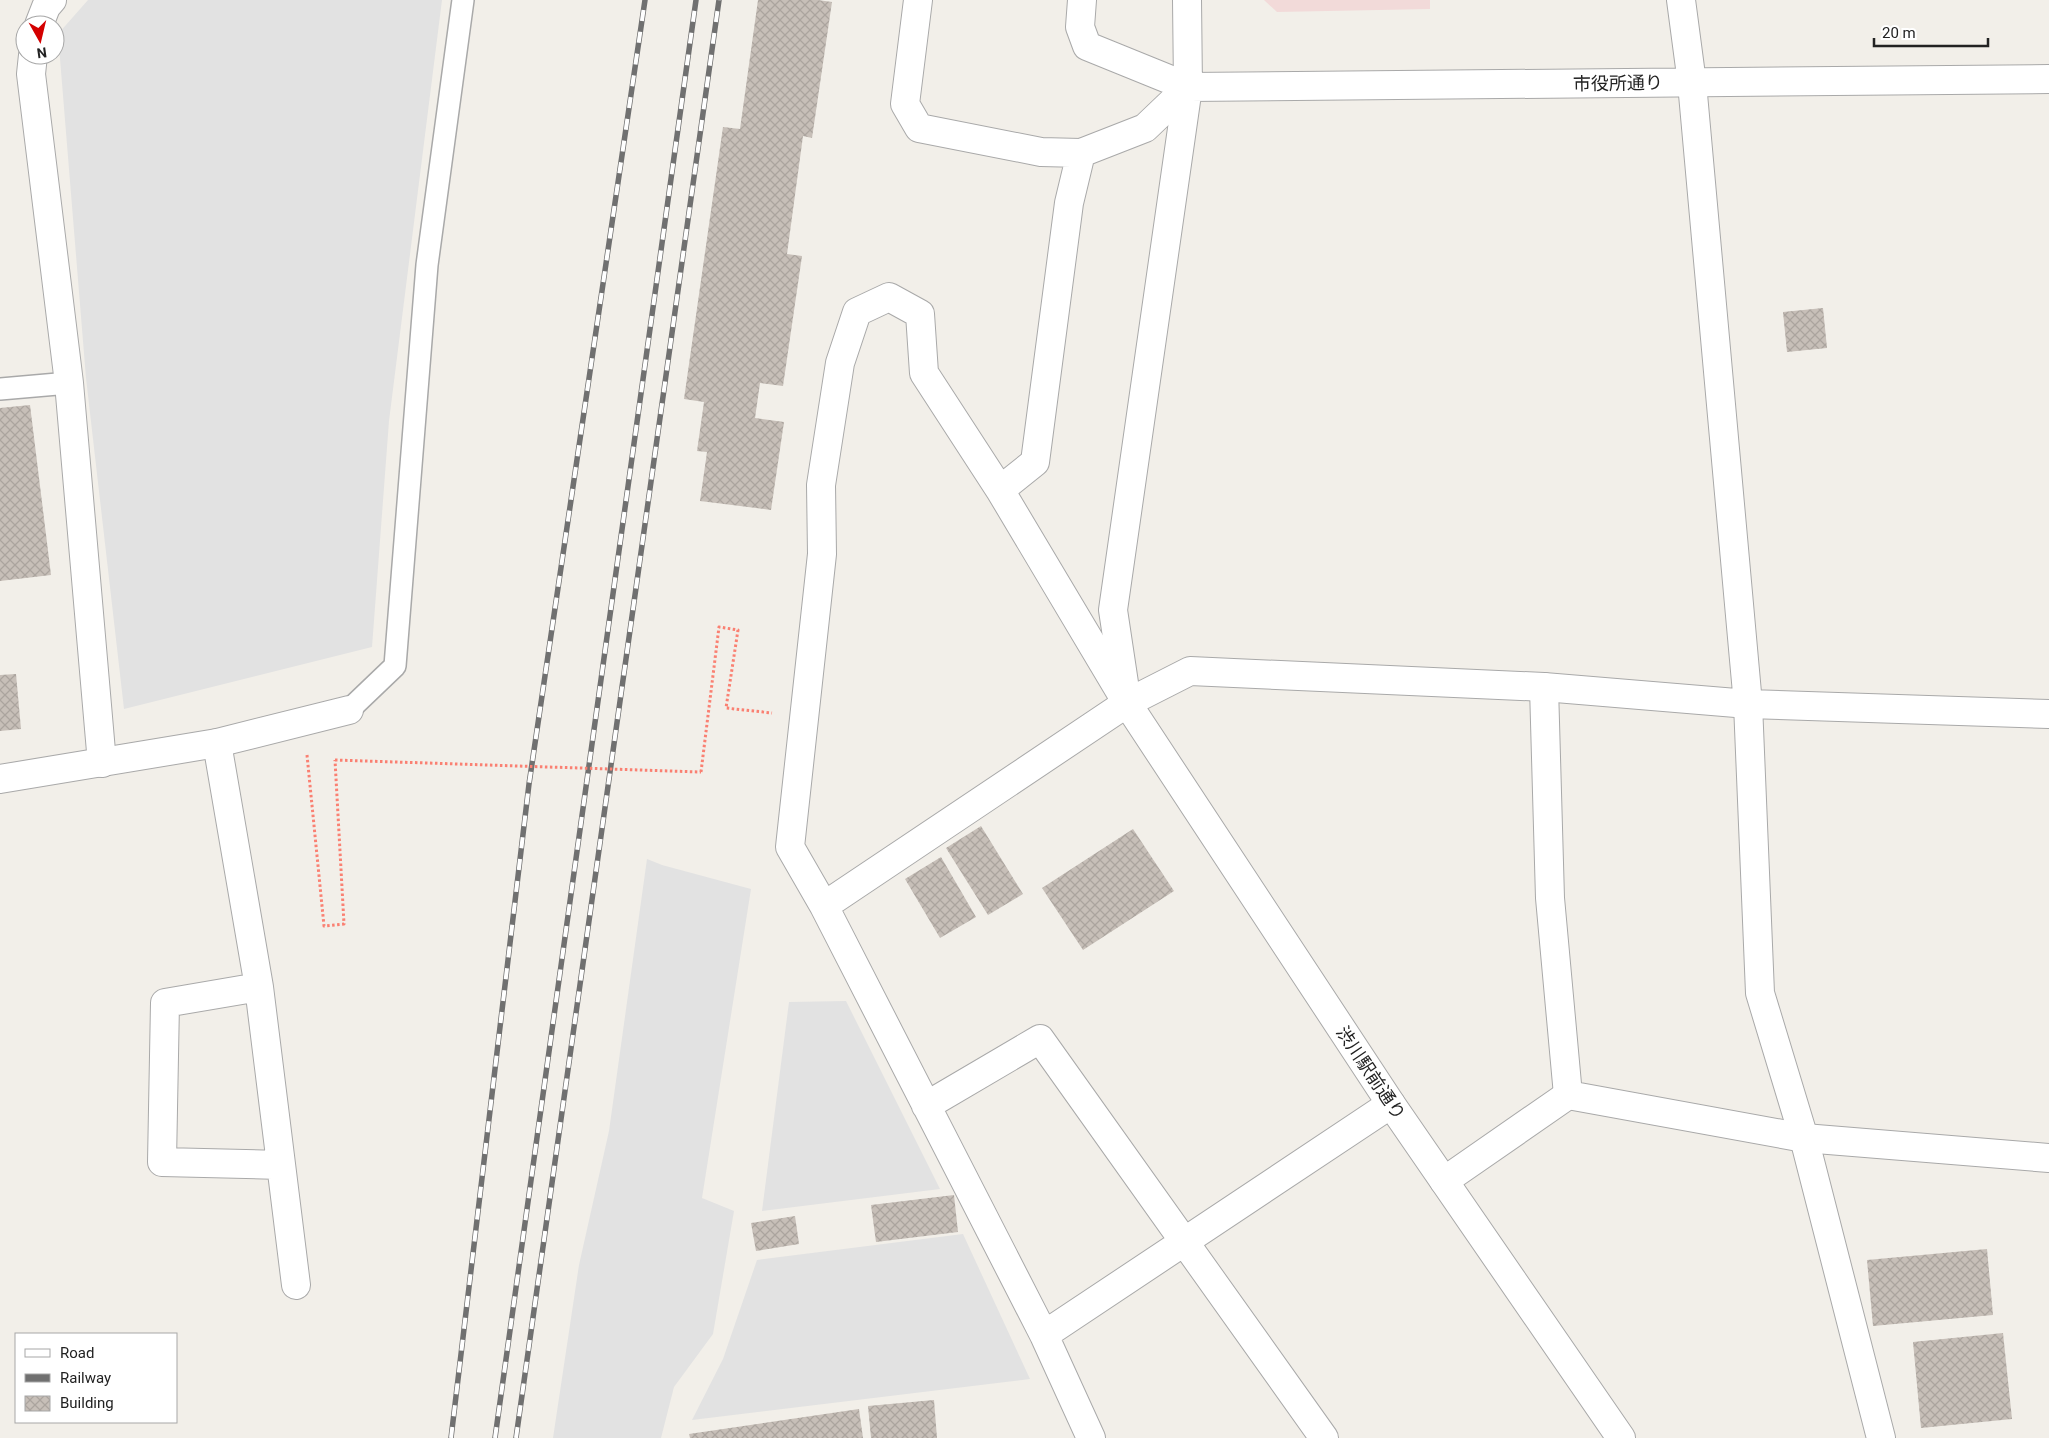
<svg xmlns="http://www.w3.org/2000/svg" width="2049" height="1438" viewBox="0 0 2049 1438" font-family="Roboto,'Noto Sans JP',sans-serif">
<defs>
<pattern id="building-cross-hatch" width="8" height="8" patternUnits="userSpaceOnUse" patternTransform="scale(1.25)"><rect width="8" height="8" fill="#c7bfb8"/><path d="M0 0l8 8M0 8l8-8" fill="none" stroke="#aba49e"/></pattern>
</defs>
<rect width="100%" height="100%" fill="#f2efe9"/>
<path fill="#f2dad9" d="M1264 0H1430V9L1277 12Z"/>
<path fill="#e2e2e2" d="M88 0H442L389 421 372 647 124 709 86 378 58 34Z
M647 859 662 865 751 889 702 1198 734 1211 713 1334 674 1387 661 1438H553L579 1265 609 1131Z
M846 1001 940 1189 762 1211 789 1002Z
M963 1234 1030 1379 692 1420 723 1359 757 1260Z"/>
<path fill="url(#building-cross-hatch)" d="M758 0H818L832 2 812 138 803 136 787 254 802 256 783 386 760 383 755 418 784 422 771 510 700 501 707 452 697 451 704 402 684 399 723 127 740 129Z
M1823 308 1827 348 1787 352 1783 312Z
M30 405 51 575 0 581V408Z
M16 674 21 729 0 731V675Z
M981 826 1023 894 988 915 946 848Z
M1133 829 1174 891 1083 950 1042 888Z
M941 857 976 917 940 938 905 879Z
M954 1195 958 1232 876 1242 871 1205Z
M795 1216 799 1244 756 1251 751 1223Z
M1987 1249 1993 1315 1873 1326 1867 1260Z
M2003 1333 2012 1419 1921 1428 1913 1342Z
M934 1400 937 1438H871L868 1406Z
M859 1409 863 1438H690L689 1434Z"/>
<g fill="none" stroke-linecap="round" stroke-linejoin="round">
<g stroke="#a9a9a9" stroke-width="24">
<path id="service" d="M0 389 69 383
M349 710 395 666 427 265 463 0"/>
</g>
<g stroke="#a9a9a9" stroke-width="30">
<path id="minor" d="M918 0 905 104 919 128 1041 152 1081 153 1145 128 1188 87 1087 46 1080 27 1082 0
M39 25 46 7 52 0
M33 55 31 74 69 383 102 763
M1692 83 1748 704 1760 993 1804 1138 1881 1438
M1000 490 1035 462 1069 203 1081 153
M217 743 259 987 296 1285
M824 906 1127 703 1190 671 1544 687 1748 704 2049 714
M259 987 165 1003 162 1162 281 1165
M926 1106 1040 1039 1324 1438
M1444 1181 1568 1095
M1044 1335 1391 1104
M1091 1438 1044 1335 824 906 790 847 822 554 821 485 840 363 857 312 889 297 920 314 924 373 1000 490 1127 703"/>
</g>
<g stroke="#a9a9a9" stroke-width="30">
<path id="tertiary" d="M1187 0 1188 87 1113 610 1127 703 1391 1104 1621 1438
M1681 0 1692 83
M1188 87 2049 79
M1544 687 1550 898 1568 1095 1804 1138 2049 1158
M0 779 217 743 349 710"/>
</g>
<path stroke="#fa8072" stroke-width="3" stroke-dasharray="2.5 2.5" stroke-linecap="butt" d="M307 755 324 926 344 924 335 760
M701 772 719 627 738 630 726 708 772 713"/>
<use href="#service" stroke="#fff" stroke-width="21"/>
<use href="#minor" stroke="#fff" stroke-width="28"/>
<use href="#tertiary" stroke="#fff" stroke-width="28"/>
<g stroke="#707070" stroke-width="5.5">
<path id="rail" d="M451 1438 529 784 645 0
M495 1438 696 0
M516 1438 719 0"/>
</g>
<use href="#rail" stroke="#fff" stroke-width="4" stroke-dasharray="11" stroke-linecap="butt"/>
<path stroke="#fa8072" stroke-width="3" stroke-dasharray="2.5 2.5" stroke-linecap="butt" d="M335 760 701 772"/>
</g>
<g text-anchor="middle" dominant-baseline="central" stroke-width="4.5" stroke-linejoin="round" paint-order="stroke">
<g font-size="18" fill="#222" stroke="#fff">
<text transform="translate(1618 83) rotate(-1)">市役所通り</text>
<text transform="translate(1371 1073) rotate(56)">渋川駅前通り</text>
</g>
</g>
<rect x="15" y="1333" width="162" height="90" fill="#ffffff" stroke="#a7a7a7"/>
<rect x="25" y="1349" width="25" height="8" fill="#ffffff" stroke="#a7a7a7"/>
<text x="60" y="1358" font-size="15" fill="#222222">Road</text>
<rect x="25" y="1374" width="25" height="8" fill="#707070" stroke="#a7a7a7"/>
<text x="60" y="1383" font-size="15" fill="#222222">Railway</text>
<rect x="25" y="1396" width="25" height="15" fill="url(#building-cross-hatch)" stroke="#a7a7a7"/>
<text x="60" y="1408" font-size="15" fill="#222222">Building</text>
<g transform="translate(40 40) rotate(172)"><circle r="24" fill="#ffffff" stroke="#a7a7a7"/>
<path d="M0-4L9 19L0 12L-9 19Z" fill="#d40000"/>
<text y="-8" font-size="14" font-weight="bold" text-anchor="middle" fill="#222222">N</text>
</g>
<path d="M1874 38v8h114v-8" fill="none" stroke="#222222" stroke-width="2.5"/>
<text x="1882" y="38" font-size="15" fill="#222222" stroke="#ffffff" stroke-width="4" paint-order="stroke">20 m</text>
</svg>
